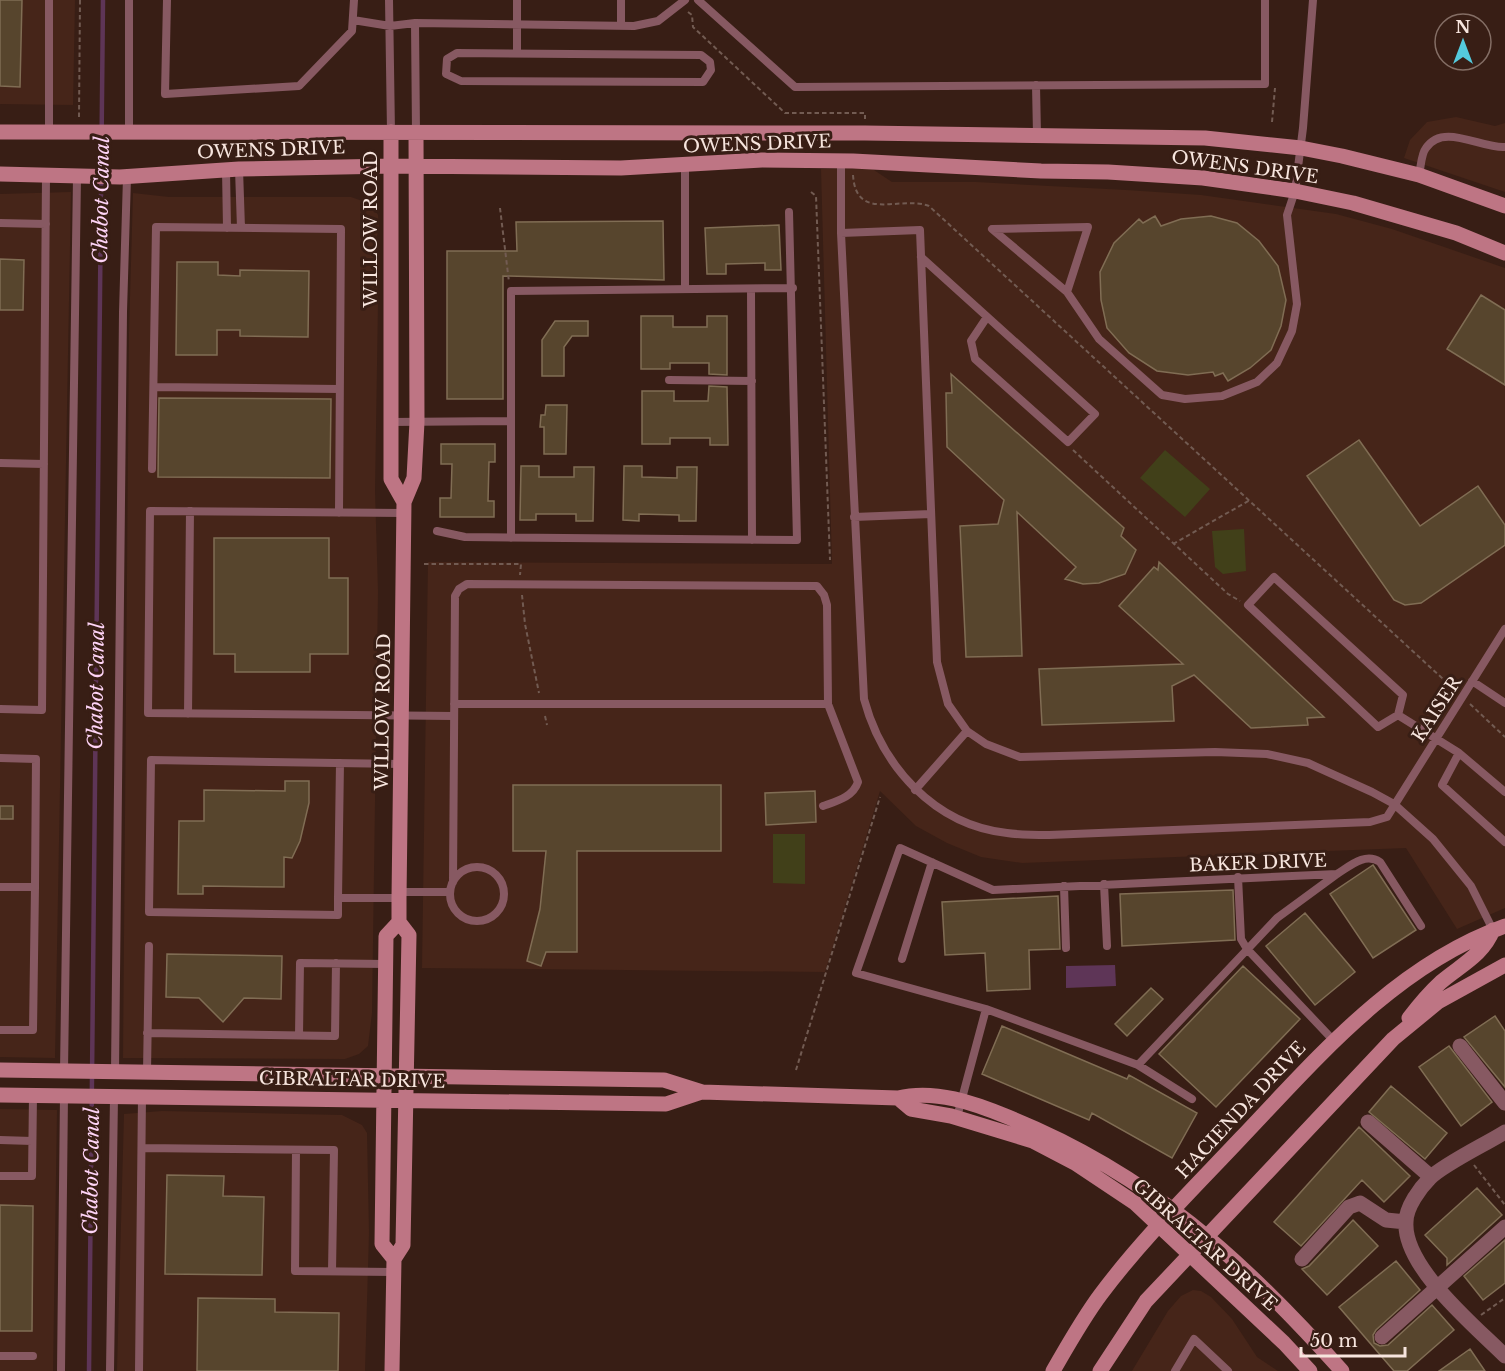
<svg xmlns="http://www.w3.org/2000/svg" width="1505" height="1371" viewBox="0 0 1505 1371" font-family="'Libre Baskerville',serif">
<rect width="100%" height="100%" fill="#381e15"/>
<path fill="#462519" d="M0 0H75L73 105 0 104Z
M1456 117 1495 126 1505 123V192L1404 158 1410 140 1427 122Z
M871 168 892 182H976L1126 190 1201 195 1336 214 1392 229 1505 268V908L1457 929 1406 848 1022 863 981 857 947 843 916 826 880 791 825 972 422 968 428 562 832 564 821 169Z
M71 192 55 1058 0 1057V194Z
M133 193 169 197H351L371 204 378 215 379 227 375 245 378 302 375 491 378 591 372 1013 368 1046 359 1054 345 1059 123 1058 129 333Z
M0 1109 57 1110 53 1371H0Z
M162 1111 342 1115 362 1125 367 1133 369 1233 365 1371H117L124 1114Z
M1193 1290 1201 1291 1211 1297 1232 1319 1257 1357 1278 1371H1132L1168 1311 1181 1296Z"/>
<path fill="#414019" d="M1165 450 1210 489 1185 517 1140 478Z
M1244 529 1246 571 1223 574 1215 567 1212 531Z
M773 834H805V884L773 883Z"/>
<path fill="#5e3557" d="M1115 965 1116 986 1066 988V966Z"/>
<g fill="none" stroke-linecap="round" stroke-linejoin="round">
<path stroke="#5e3557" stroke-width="4.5" d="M89 1371 103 0"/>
</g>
<path fill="#57452d" stroke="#806d54" stroke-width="1.5" d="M0 0H22L20 87 0 86Z
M1155 216 1161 226 1181 219 1211 216 1237 223 1259 241 1278 266 1286 300 1281 326 1271 350 1250 368 1228 381 1223 373 1215 376 1213 372 1188 375 1157 371 1129 353 1107 328 1101 300 1100 272 1114 243 1139 219 1143 223Z
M663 221 664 280 503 276V399H447V251H517L516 222Z
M779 225 781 270H765V263L726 264V274H707L705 228Z
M0 259 24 260 23 310H0Z
M177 262H218V275L240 276V270L309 271 308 337 240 336V330H217V355H176Z
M1481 295 1505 310V385L1447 349Z
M641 316H673V327H707V316H727V375L709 374V363H670V369H641Z
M555 321H588V336H572L564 347V376H542V340Z
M951 374 1124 528 1121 536 1136 550 1125 574 1099 583 1083 584 1065 579 1076 567 1017 512 1022 656 966 657 960 526 998 524 1004 500 947 447 946 393H952Z
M709 386 727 387 728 445H710V438H670V444H642V391H674V401H708Z
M159 398 331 399 330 478 158 477Z
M546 405H567L566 454H544V427H540L541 415H545Z
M1359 440 1420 526 1478 486 1505 525V545L1421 603 1405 605 1394 600 1307 476Z
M441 444H495V462H489L488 501H494V517H440V498H451L452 464H441Z
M521 466H539V477H574V467H594L593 521H576V514H536V520H520Z
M624 466H642V477L677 478V467H697L696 521H679V515L639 514V521L623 520Z
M214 538H329V578H348V654H310V672H235V654H214Z
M1159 562 1324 717 1307 718 1308 725 1251 728 1194 675 1172 686 1174 721 1042 725 1039 669 1183 664 1119 606 1154 567 1158 570Z
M285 781H309V803L300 841 292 858 284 857V887L203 886V894H178L179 821H204V790L285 791Z
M513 785H721V851H577V952H546L541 966 527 961 540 909 546 851H513Z
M815 791 816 822 766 825 765 793Z
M0 806H13V819H0Z
M1373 865 1416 930 1373 958 1330 894Z
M1233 890 1235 940 1122 946 1120 894Z
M1058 896 1060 949 1029 950 1030 989 987 991 985 953 945 955 942 902Z
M1305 913 1355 972 1315 1005 1266 946Z
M167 954 282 956 281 999 244 998 223 1022 199 998 166 997Z
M1243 966 1300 1019 1216 1107 1159 1054Z
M1151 988 1163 999 1127 1036 1115 1024Z
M1495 1016 1505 1031V1087L1464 1037Z
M1002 1026 1127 1079 1129 1075 1197 1113 1172 1158 1092 1113 1089 1120 982 1074Z
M1449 1046 1492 1102 1461 1126 1419 1067Z
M1391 1086 1447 1133 1425 1159 1369 1112Z
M1359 1127 1410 1176 1384 1202 1362 1180 1301 1246 1274 1222Z
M167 1175 224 1176 223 1196 264 1197 262 1275 165 1274Z
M1477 1188 1502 1215 1447 1265V1258L1425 1235Z
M0 1205 33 1206 32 1331H0Z
M1353 1220 1378 1246 1327 1295 1302 1269 1309 1266Z
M1505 1240V1283L1483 1300 1464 1276Z
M1396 1261 1420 1290 1376 1330 1373 1335 1374 1343 1380 1346 1388 1345 1432 1305 1454 1330 1407 1371H1394L1339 1307Z
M198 1298 275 1299V1312L339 1313 338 1371H197Z
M1470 1349 1485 1371H1439Z"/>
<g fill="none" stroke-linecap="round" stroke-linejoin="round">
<path stroke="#725b52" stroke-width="2" stroke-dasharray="4.5 3" stroke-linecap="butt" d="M688 12 692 15 693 27 785 113H865V119
M79 117 80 0
M1272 122 1275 88
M853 175C856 223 900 195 929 206L1455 690
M811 192 816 196 830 560
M500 208 509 282
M1073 450 1228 594 1240 601
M1173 544 1250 500
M424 564H521L520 575
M522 595 525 624 539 693
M1470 704 1505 737
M545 716 547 725
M796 1070 880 797
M1474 1165 1505 1205
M1481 1315 1505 1298"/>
<path stroke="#875962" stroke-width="8" d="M49 0V133
M129 0V133
M167 0 165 94 299 86 352 31 354 0
M389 0 391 132
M621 0V26
M698 0 795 87 1265 84V0
M353 20 390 26 415 23 634 26 658 21 685 0
M415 23 416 133
M457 53 701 55 710 62 711 70 703 82 461 81 446 74 447 59Z
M517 53V0
M1036 85 1037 135
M841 161V233L864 699C882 766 934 825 1007 833 1021 835 1036 835 1049 835L1370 822 1387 817 1505 629
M685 165V289
M239 169 241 228
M226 170 227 228
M1419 175C1421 167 1421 154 1426 148 1443 122 1482 149 1505 147
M0 223 46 224
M1088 227 1067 292 992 229Z
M841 233 920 230 937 662 948 704 967 731 986 744 1020 757 1215 752 1267 754 1308 763 1372 792 1394 804 1433 839 1471 886 1493 930
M921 257 1095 414 1068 442 975 359 971 341 987 317
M751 289 752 540
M1067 292 1099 339 1162 395 1185 399 1222 396 1257 382 1277 363 1292 331 1297 304 1287 215 1295 191 1303 128 1313 0
M669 380 752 381
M154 387 339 389
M390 422 511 421
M0 463 44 464
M152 469 156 227 341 229 339 513
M404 513 150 511 148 713 454 716
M854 517 931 514
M437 531 465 537 797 540 789 212
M511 538V291L793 288
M1274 577 1403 695 1398 715 1378 727 1248 605Z
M1472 681 1505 703
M454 704H828
M0 709 42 710 46 176
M188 714 190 511
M1398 715 1459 753 1505 792
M1459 753 1442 785 1505 842
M0 758 36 759 35 887
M915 790 967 731
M900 848 993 890 1337 874 1277 918 1138 1065 986 1009 856 973Z
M450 894a27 27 0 1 1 54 0a27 27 0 1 1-54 0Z
M1337 874C1350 866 1365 852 1380 862L1421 926
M1238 877 1241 939 1247 949 1334 1041
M453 882 455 596 459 589 467 584 817 586 824 595 827 605 828 704 858 782C853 797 837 801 823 806
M1104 884 1107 946
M1064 886 1066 948
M0 887H35L33 1030H0
M399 892H450
M338 898 340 763
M399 898H338V915L149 912 151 760 401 764
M902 959 932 862
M147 1033 335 1036 336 963
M299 1035 300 963 386 964
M1138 1065 1192 1099
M64 1071 77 177
M115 1072 123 312 127 177
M147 1072 149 946
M957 1117 986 1009
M0 1140 32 1141
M142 1148 334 1150 332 1271
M296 1150 295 1271 394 1272
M0 1176H32L33 1095
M0 1356H33
M61 1371 64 1095
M110 1371 114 1097
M139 1371 142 1097
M1175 1371 1194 1339 1228 1371"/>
<path stroke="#875962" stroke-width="15" d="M1460 1046 1505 1103
M1368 1122 1431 1177
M1505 1132C1486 1144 1444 1164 1430 1178 1420 1188 1406 1207 1406 1222 1403 1267 1475 1326 1505 1356
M1302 1259 1349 1207 1360 1203 1386 1220 1406 1222
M1382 1337 1505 1227"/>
<path stroke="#be7584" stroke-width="15" d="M0 132 865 133 1205 138 1301 148 1342 156 1419 175 1505 206
M391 132V479L404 502
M0 174 120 177 239 169 391 166 621 168 762 160 853 161 1041 171 1108 172 1203 178 1295 191 1353 203 1456 233 1505 253
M1409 1018C1419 1005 1429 993 1441 982 1461 965 1483 955 1493 930
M0 1070 664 1080 702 1092 898 1098C935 1089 974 1103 1008 1117 1148 1173 1243 1260 1342 1371
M0 1095 666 1104 702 1092
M898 1098 911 1109 951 1116 1033 1141 1075 1163 1135 1203 1284 1343 1310 1371
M394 1259 382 1244 386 936 399 922
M392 1371 394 1259 403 1245 409 935 399 922V898L404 502 414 478 417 422 416 133
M1053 1371C1068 1345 1083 1318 1101 1294 1143 1238 1193 1189 1241 1138 1318 1057 1396 965 1505 926
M1100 1371 1146 1301 1393 1039 1438 1002 1505 965"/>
</g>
<g text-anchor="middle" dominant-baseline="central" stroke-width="6" stroke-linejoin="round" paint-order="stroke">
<g font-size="18" fill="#f7e5de" stroke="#381e15">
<text transform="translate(757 144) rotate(-2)">OWENS DRIVE</text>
<text transform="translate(271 150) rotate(-2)">OWENS DRIVE</text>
<text transform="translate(1245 167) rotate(8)">OWENS DRIVE</text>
<text transform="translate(371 229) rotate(-90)">WILLOW ROAD</text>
<text transform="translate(1437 709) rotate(-57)">KAISER</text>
<text transform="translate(383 712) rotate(-89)">WILLOW ROAD</text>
<text transform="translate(1258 863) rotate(-2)">BAKER DRIVE</text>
<text transform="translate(352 1080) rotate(1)">GIBRALTAR DRIVE</text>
<text transform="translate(1241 1110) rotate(-47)">HACIENDA DRIVE</text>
<text transform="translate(1205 1245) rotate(42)">GIBRALTAR DRIVE</text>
</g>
<g font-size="20" font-style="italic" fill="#fed4f6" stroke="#381e15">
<text transform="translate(101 200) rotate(-89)">Chabot Canal</text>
<text transform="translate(96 686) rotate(-89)">Chabot Canal</text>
<text transform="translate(91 1171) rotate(-89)">Chabot Canal</text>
</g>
</g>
<g transform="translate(1463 42)"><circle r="28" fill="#381e15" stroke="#846e65" stroke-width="1.5"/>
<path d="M0-4.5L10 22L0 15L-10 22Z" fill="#54cadd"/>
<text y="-9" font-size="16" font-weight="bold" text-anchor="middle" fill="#f7e5de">N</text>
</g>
<path d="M1301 1347v9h104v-9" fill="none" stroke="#f7e5de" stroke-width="3"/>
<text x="1310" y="1347" font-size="18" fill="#f7e5de" stroke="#381e15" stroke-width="4.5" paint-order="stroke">50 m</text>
</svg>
